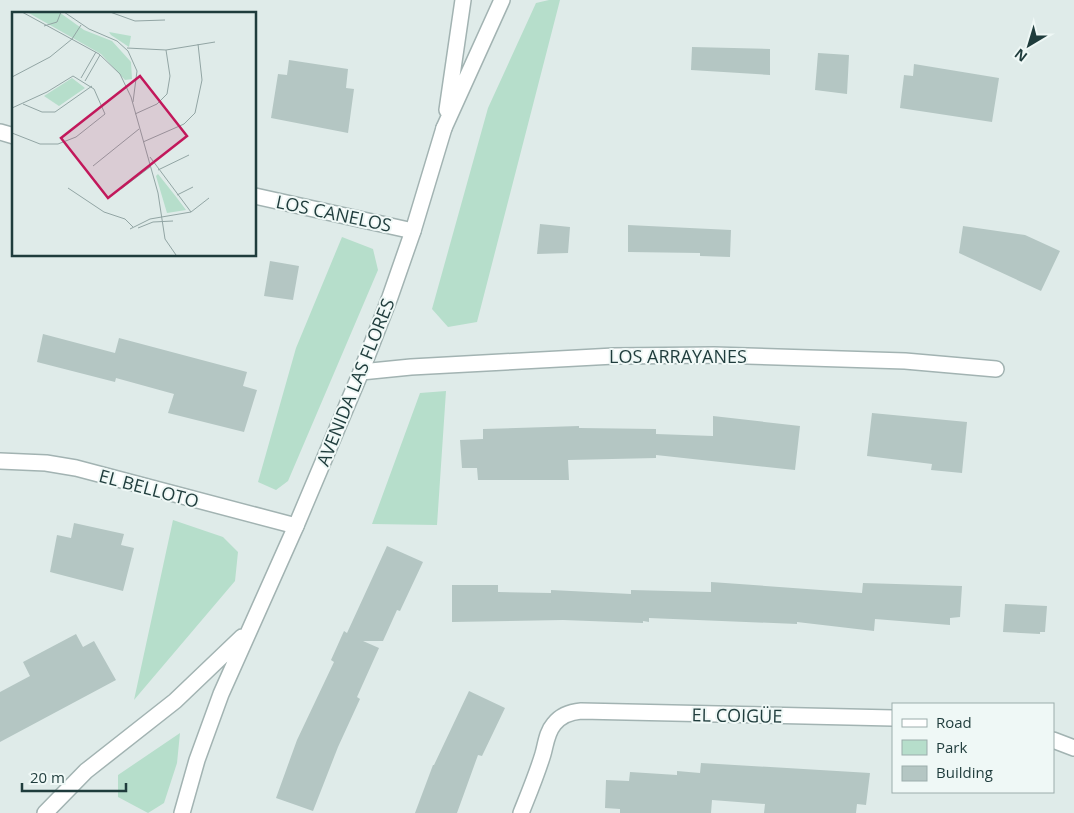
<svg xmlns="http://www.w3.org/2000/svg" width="1074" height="813" viewBox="0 0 1074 813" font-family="'Open Sans',sans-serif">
<rect width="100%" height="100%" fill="#dfebe9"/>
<path fill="#b6decb" d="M549 0H560L477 322 448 327 432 309 488 108 536 3Z
M342 237 373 249 378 270 288 481 276 490 258 482 296 348Z
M446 391 437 525 372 524 420 393Z
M173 520 223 537 238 552 235 581 134 700Z
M180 733 177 763 164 803 148 813 118 797V775Z"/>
<path fill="#b4c6c3" d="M692 47 770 49V75L691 70Z
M818 53 849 55 847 94 815 90Z
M289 60 348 69 346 88 354 89 348 133 271 118 278 74 287 75Z
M914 64 999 78 992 122 900 108 904 75 913 76Z
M540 224 570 227 568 253 537 254Z
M628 225 731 230 730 257 700 256V253L628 252Z
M963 226 1025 235 1060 251 1041 291 959 253Z
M270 261 299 266 293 300 264 296Z
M43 334 115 353 119 338 247 372 243 386 257 390 244 432 168 413 174 394 116 378 115 382 37 362Z
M872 413 967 422 962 473 931 470 932 464 867 456Z
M713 416 800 426 795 470 656 455V458L568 460 569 480H478L477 468H462L460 440 483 439V429L579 426V428L656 429V434L713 436Z
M74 523 124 534 121 545 134 548 123 591 50 572 57 535 71 538Z
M387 546 423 562 400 611 397 610 383 641H363L379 648 357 697 360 699 338 747 313 811 276 798 297 740 334 662 331 660 344 631 347 633Z
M711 582 862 593 863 583 962 586 960 617 950 618V625L875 619 874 631 797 622V624L649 618V622L643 621V623L563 620 452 622V585H498V592L551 593V590L631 594V590L711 592Z
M1005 604 1047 606 1045 632H1040V634L1003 632Z
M76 634 83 647 94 641 116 680 0 742V692L30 676 23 662Z
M469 691 505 708 482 756 478 755 457 813H415L433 765H434Z
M701 763 870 773 866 805 857 804 856 813H764L765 804 712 800 711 813H620V809L605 808 606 780 629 781 630 772 677 775V771L700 773Z"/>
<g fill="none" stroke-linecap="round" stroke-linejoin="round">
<g stroke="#a2b3b2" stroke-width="18">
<path id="minor" d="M447 110 463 0
M444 128 502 0
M0 132 14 136
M255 196 413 231
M361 372 411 367 614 356 714 355 905 361 996 369
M0 461 46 463 76 468 296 526
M1053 740 1074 748
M521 813C529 793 537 774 543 754 546 743 547 732 554 724 561 715 570 712 581 711L893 718"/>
</g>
<g stroke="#a2b3b2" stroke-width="18">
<path id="tertiary" d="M45 813 86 771 175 701 242 637
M182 813 197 760 221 694 296 526 361 372 390 297 413 231 444 128"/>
</g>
<use href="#minor" stroke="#fff" stroke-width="15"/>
<use href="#tertiary" stroke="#fff" stroke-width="15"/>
</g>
<g text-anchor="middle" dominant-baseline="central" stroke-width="4" stroke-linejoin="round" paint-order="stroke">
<g font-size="18" fill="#1f3c3c" stroke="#eff8f6">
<text transform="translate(334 213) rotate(12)">LOS CANELOS</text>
<text x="678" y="356">LOS ARRAYANES</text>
<text transform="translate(355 382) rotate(-68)">AVENIDA LAS FLORES</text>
<text transform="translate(149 488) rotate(15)">EL BELLOTO</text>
<text transform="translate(737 715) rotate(1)">EL COIGÜE</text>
</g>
</g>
<g transform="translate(12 12)">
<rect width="244" height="244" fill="#dfebe9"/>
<path d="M15 0H47L72 18 100 29 119 50 120 67 113 68 89 42ZM97 20 119 24 117 35 99 23ZM60 66 73 76 47 94 32 84ZM146 162 165 186 174 198 155 201 144 164Z" fill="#b6decb"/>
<path fill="none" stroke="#92a5a4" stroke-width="1" d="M10 0 87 42 108 62 119 85 146 181 153 227 164 243M52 0 77 17 105 29 116 39 125 59 121 90M98 0 123 9 153 8M32 14 45 10 49 0M115 36 154 38 203 30M0 65 38 45 60 27 69 13M69 66 84 40M73 69 88 43M11 92 30 100H43L80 74M0 96 35 80 61 64 82 77 93 102 64 125 46 132H28L0 121M123 102 145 92 155 82 158 64 154 38M131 130 172 112 183 101 190 68 186 32M138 145 179 200M81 154 127 117M146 158 177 143M56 176 92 200 113 207 121 215M109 177 138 155M165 183 181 175M126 216 141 210 161 209M118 217 138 207 179 200 197 186"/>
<path fill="#c2185b" fill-opacity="0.15" stroke="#c2185b" stroke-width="2.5" d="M128 64 175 124 96 186 49 126Z"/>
<rect width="244" height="244" fill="none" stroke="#1f3c3c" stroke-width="2.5"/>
</g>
<rect x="892" y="703" width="162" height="90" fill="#eff8f6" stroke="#9cadac"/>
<rect x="902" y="719" width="25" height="8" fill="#ffffff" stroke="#9cadac"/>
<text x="936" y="728" font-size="15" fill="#1f3c3c">Road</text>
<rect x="902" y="740" width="25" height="15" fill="#b6decb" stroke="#9cadac"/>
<text x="936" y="753" font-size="15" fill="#1f3c3c">Park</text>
<rect x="902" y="766" width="25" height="15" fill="#b4c6c3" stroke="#9cadac"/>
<text x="936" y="778" font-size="15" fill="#1f3c3c">Building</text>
<g transform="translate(1029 45) rotate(218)" stroke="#eff8f6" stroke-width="4" paint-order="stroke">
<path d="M0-4L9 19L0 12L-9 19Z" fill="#1f3c3c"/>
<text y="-8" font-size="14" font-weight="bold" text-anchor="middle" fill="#1f3c3c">N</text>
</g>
<path d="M22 783v8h104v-8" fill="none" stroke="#1f3c3c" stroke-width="2.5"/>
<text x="30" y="783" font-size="15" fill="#1f3c3c" stroke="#eff8f6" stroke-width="4" paint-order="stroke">20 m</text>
</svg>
